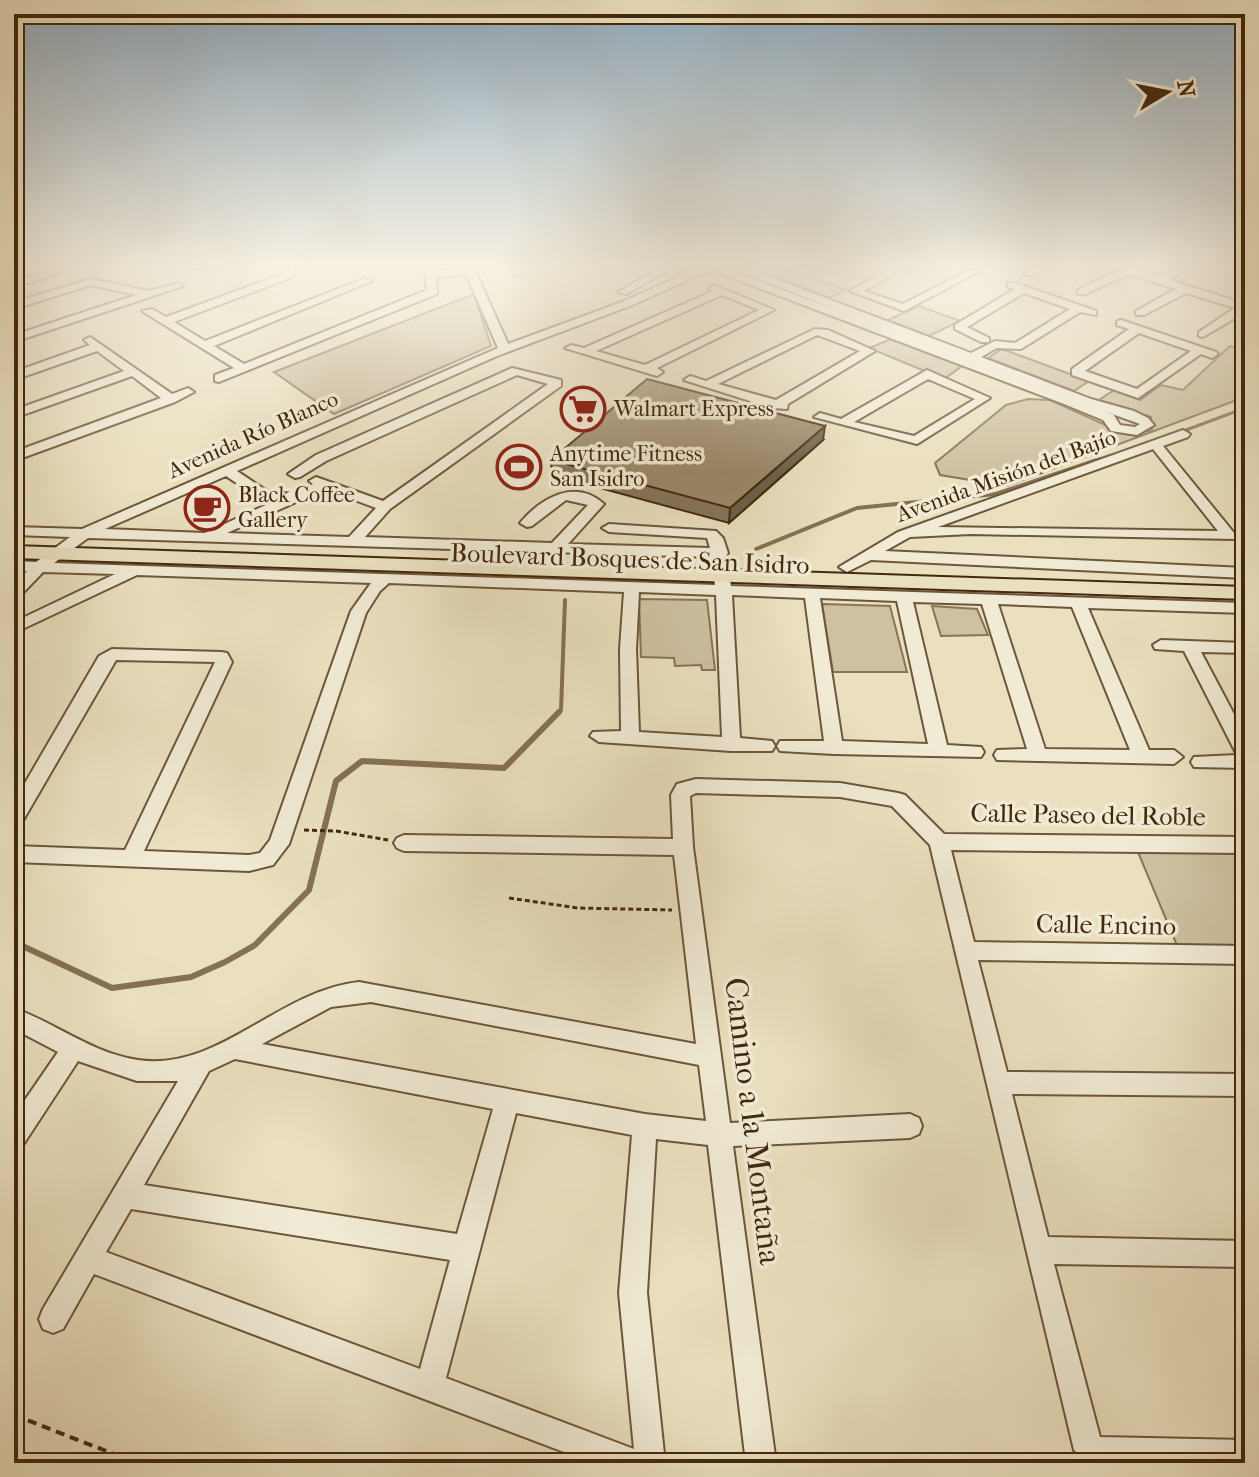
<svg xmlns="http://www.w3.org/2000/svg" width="1259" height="1477" viewBox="0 0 1259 1477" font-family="'IM FELL French Canon',serif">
<rect width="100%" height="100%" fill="#eae0bf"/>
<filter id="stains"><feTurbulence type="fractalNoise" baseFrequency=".0025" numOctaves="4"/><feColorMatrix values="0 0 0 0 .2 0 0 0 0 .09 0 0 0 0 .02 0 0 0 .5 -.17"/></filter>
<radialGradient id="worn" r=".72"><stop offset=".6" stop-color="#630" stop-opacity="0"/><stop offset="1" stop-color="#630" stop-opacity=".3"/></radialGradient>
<path fill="#cec1a1" stroke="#887457" stroke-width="2" d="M788 268 846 290 830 298 772 276Z
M474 294 491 346 334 414 274 372Z
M919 306 960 321 929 336 888 320Z
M891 339 962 366 944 379 869 348Z
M1230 346 1245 351V397L1007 486 940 475 935 463 1006 405 1028 399 1050 400 1121 432 1152 431 1151 417 1099 400 1114 390 1140 400 1161 385 1183 390Z
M1002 349 1089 381 1074 391 988 358Z
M639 599 707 600 715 670H702L701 665 675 666 674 658 641 657Z
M822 604 890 606 907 672H833Z
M932 606 977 609 988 635 941 636Z
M1135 845 1245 847V956L1181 955Z"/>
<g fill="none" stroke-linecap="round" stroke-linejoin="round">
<path stroke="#857153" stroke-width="3" d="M1178 433 1245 408
M1094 461 1112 455"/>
<path stroke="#857153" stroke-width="4" d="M756 549 857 508 996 494 1100 459
M557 714 561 710 565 600"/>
<path stroke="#857153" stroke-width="6" d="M14 942 112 988 191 977 225 962 255 945 309 890 336 781 362 761 504 768 559 712"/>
<g stroke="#6d563a" stroke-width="4">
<path id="minor" d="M65 266H80L14 288V282Z
M191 266H221C215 271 197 271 191 266Z
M284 266H294L295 272 290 278 174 322 205 341 363 279 372 281 214 346 244 364 427 290 424 266H434L435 272 473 266 508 344 622 302 703 266H719L839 311 727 266H741L971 353 995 341 1015 343 1070 309 1024 293 967 327 989 338V342H981L955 329V325L1015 289 1008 287V283H1016L1096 311V315L1080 312 1021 349 997 348 981 357 1091 399 1134 411 1148 418 1154 425 1137 435 1111 431 1103 420 1064 404 711 270 630 306 497 356 237 471 279 499 313 484 309 481 316 477 383 501 548 384 517 375 326 461 300 477 295 478 288 474 316 455 512 368 561 380V386L390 509 365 537 552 543 588 505 566 500 532 526 527 527 520 523C541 498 575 478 604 504L568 544 710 548 707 538 609 532 602 528 609 524 716 531 723 538 728 553 726 556 731 586 1245 603V613L1088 608 1149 750H1174L1183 757 1174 764 997 760 994 755 997 750 1027 749 982 604 913 602 947 745 981 747 984 752 981 757 834 754 780 751 777 746 780 741H824L805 598 732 595 740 738 772 741 775 746 772 751H731L599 742 590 736 593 732 621 731 620 649 624 592 389 583 380 591 366 613 289 844 273 865 249 871 14 862V846L125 850 215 662 116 660 21 824 14 826V802L99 656 112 649 221 652 227 653 232 662 144 851 249 855 260 853 270 840 351 611 371 583 137 575 14 633V622L115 574 43 572 20 596 14 598V584L27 571H14V561L36 562 70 537 14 535V527L82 529 498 348 466 274 436 278 437 294 219 382 215 381V375L234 368 142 311 152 309 166 317 282 274ZM1101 410 1140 424 1135 427 1120 425 1113 414ZM226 476 268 504 205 533 105 529ZM325 489 376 508 349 537 227 533ZM88 538 711 557 715 585 54 563ZM639 592 716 595 722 737 639 732 636 649ZM820 598 897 601 928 744 842 741ZM998 604 1072 607 1130 750 1045 749Z
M510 266H520L523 273 514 275Z
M663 266H675L627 294 618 292Z
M780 266H824L806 274Z
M894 266H907L864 291 903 304 971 269 980 271 904 311 850 291Z
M1038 266H1051L1033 276 1024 274Z
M1110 266H1125L1160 277 1179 266H1191L1170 280 1245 304V312L1203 337 1199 336V332L1235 308 1186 293 1144 315H1136V311L1176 289 1128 274 1086 294H1078V290L1118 270Z
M1245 266V271L1239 267 1240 266Z
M91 279 149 291 178 283 183 286 14 342V335L136 295 91 285 14 309V302Z
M714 285 774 310 657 368 663 372 657 376 565 348 571 345 584 348 713 291 709 288ZM722 295 759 310 645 365 596 351Z
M1121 320 1216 352 1218 354 1212 358 1201 354 1138 398 1072 375V369L1129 329 1117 325V321ZM1139 333 1191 351 1137 389 1085 371Z
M815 329 828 330 875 351 788 404 787 409 772 408 684 380 690 376 706 381ZM817 335 860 351 776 400 718 384Z
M90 337 172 394 188 388 194 392 175 402 14 461V452L161 398 132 376 14 418V410L124 371 97 351 14 380V372L90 345 84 340Z
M927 370 990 398 917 444 814 417 820 413 841 419ZM928 379 975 399 914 436 854 422Z
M1183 430 1190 434 1188 437 1163 446 1234 533V539L971 534 910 537 885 551 1245 568V578L871 560 847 572 839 567 898 532ZM1153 449 1218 531 938 527Z
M1161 640 1245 643V653L1201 652 1245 735V768L1194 767 1191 762 1194 757 1237 755 1184 651 1155 649 1153 645Z
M696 779 840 783 898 793 905 795 944 834 1245 837V853L951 850 974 942 1245 946V964L978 960 1007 1072 1245 1074V1096L1012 1094 1048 1237 1245 1241V1267L1054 1264 1100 1437 1245 1440V1463H1088L1074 1450 930 845 892 806 840 797 696 793 690 796 693 847 730 1123 910 1114 919 1118 922 1126 919 1134 910 1138 733 1146 776 1463H746L708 1145 656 1139 647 1293 665 1463H593L94 1274 63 1329 53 1333 43 1329 39 1319 43 1309 178 1081H137L78 1061 23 1145 14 1149V1116L58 1052 14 1029V1008C57 1024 92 1053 138 1060 219 1072 277 991 359 982L696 1044 674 855 404 851 397 848 394 843 397 838 404 835 673 839 671 795 677 784ZM371 1002 699 1065 706 1121 645 1114 262 1044 331 1007ZM235 1059 493 1109 457 1234 144 1185 209 1071ZM516 1113 632 1135 619 1293 634 1449 446 1378ZM131 1209 450 1260 420 1369 106 1252Z"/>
</g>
<g stroke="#43280d" stroke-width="4">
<path id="major" d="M14 546 1245 587V599L14 558Z"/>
</g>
<path stroke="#43280d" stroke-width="3" stroke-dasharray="5 3" stroke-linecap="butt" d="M304 830 336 831 388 840
M509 898 578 908 672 910"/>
<path stroke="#43280d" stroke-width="4" stroke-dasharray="9 6" stroke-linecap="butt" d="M14 1415 137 1463"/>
<use href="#minor" fill="#f1ebd5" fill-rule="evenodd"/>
<use href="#major" fill="#eae0bf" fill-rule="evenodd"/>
</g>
<path fill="#84755b" stroke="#43280d" stroke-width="2" d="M823 440 729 523 552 475 551 460Z"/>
<path fill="#6c5f4a" stroke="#43280d" stroke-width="2" d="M825 426 823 440 729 523 730 508Z"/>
<path fill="#9a886a" stroke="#43280d" stroke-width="2" d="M647 379 825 426 730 508 551 460Z"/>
<linearGradient id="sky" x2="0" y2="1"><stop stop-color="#92acbf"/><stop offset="0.56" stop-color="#f6f1e2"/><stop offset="1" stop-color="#f6f1e2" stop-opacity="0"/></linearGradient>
<rect width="1259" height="473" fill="url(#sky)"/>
<defs>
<g id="supermarket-ring" transform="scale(2.3)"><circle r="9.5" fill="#f1ebd5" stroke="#8f2418" stroke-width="1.5"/><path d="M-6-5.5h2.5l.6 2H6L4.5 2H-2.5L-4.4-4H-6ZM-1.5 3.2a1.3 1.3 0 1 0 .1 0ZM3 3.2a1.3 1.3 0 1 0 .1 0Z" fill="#8f2418"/></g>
<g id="stadium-ring" transform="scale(2.3)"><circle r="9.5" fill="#f1ebd5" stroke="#8f2418" stroke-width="1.5"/><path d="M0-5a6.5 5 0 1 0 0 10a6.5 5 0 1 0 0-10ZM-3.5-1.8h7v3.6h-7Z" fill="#8f2418"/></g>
<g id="cafe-ring" transform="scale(2.3)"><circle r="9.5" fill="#f1ebd5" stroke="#8f2418" stroke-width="1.5"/><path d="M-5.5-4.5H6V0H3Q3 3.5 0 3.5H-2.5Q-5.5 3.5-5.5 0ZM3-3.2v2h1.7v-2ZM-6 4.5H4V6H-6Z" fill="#8f2418"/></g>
</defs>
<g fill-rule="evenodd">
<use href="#supermarket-ring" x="583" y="409"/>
<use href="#stadium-ring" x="519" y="467"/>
<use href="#cafe-ring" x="207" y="508"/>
</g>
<g text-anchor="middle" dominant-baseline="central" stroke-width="7" stroke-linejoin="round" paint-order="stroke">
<g font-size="22" fill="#43280d" stroke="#f1ebd5" text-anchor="start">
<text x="614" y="409">Walmart Express</text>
<text x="550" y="454">Anytime Fitness<tspan x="550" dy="25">San Isidro</tspan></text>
<text x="238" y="495">Black Coffee<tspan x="238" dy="25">Gallery</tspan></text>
</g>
<g font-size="22" fill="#43280d" stroke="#f1ebd5">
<text transform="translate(253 435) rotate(-24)">Avenida Río Blanco</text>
<text transform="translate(1006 476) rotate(-20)">Avenida Misión del Bajío</text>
</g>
<g font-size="26" fill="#43280d" stroke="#f1ebd5">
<text transform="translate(630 559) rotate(2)">Boulevard Bosques de San Isidro</text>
<text transform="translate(1088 815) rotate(1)">Calle Paseo del Roble</text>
<text transform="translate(1106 925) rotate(1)">Calle Encino</text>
</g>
<g font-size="32" fill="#43280d" stroke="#f1ebd5">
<text transform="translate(753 1121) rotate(83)">Camino a la Montaña</text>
</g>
</g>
<rect width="1259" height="1477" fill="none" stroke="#eae0bf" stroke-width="48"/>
<rect x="16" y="16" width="1227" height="1445" fill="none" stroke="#43280d" stroke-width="4"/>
<rect x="24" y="24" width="1211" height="1429" fill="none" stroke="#43280d" stroke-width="2"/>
<g transform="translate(1167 92) rotate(80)" stroke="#f1ebd5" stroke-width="6" paint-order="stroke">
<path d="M0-6L14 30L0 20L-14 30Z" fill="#43280d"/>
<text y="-12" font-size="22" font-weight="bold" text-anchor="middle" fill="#43280d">N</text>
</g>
<rect width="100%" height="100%" filter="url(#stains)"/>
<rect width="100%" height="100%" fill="url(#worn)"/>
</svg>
